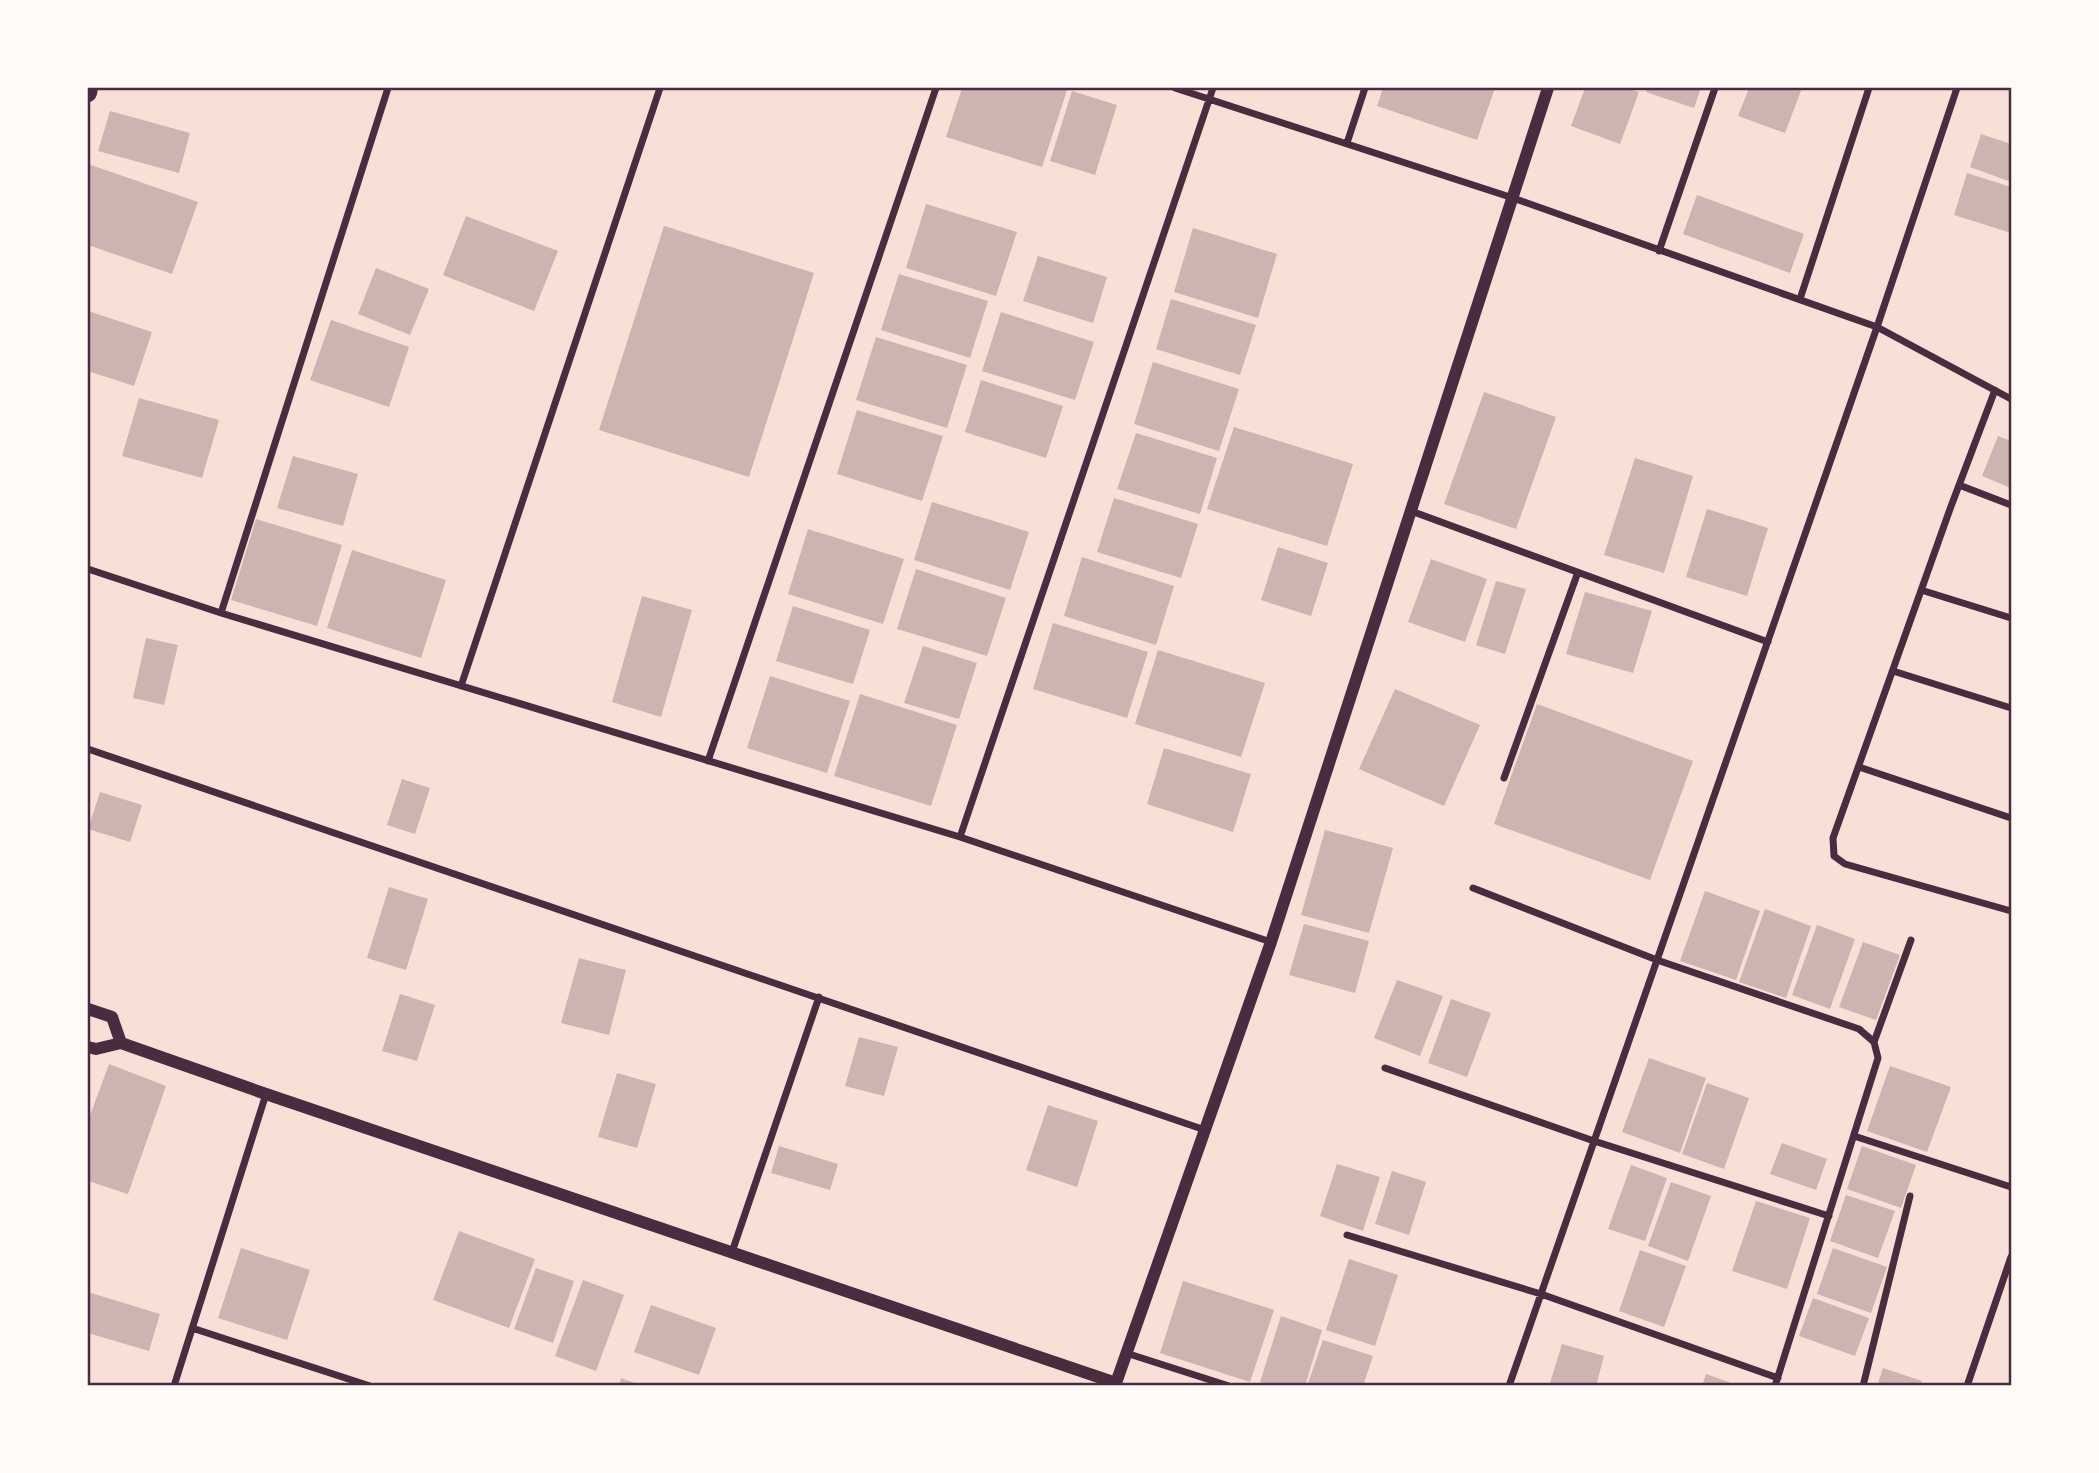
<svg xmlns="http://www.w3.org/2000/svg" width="2099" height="1473" font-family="Karla,sans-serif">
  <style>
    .building { fill: #ccb4b1 }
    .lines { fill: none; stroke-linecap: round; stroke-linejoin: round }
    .minor { stroke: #4a2c40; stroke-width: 7 }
    .tertiary { stroke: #4a2c40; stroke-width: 12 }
    .primary { stroke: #4a2c40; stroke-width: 18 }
    .neatline { fill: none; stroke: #4a2c40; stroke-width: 2.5 }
  </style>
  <rect width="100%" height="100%" fill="#f7e1d7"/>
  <path class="building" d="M962,88H1060L1067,90L1042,167L946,137Z
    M1383,88H1495L1477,140L1377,106Z
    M1585,88H1626L1639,92L1620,144L1571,126Z
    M1647,88H1701L1694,108L1646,92Z
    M1749,88H1802L1785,133L1738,116Z
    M1072,91L1117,105L1095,175L1050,161Z
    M110,111L190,133L179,173L98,151Z
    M1981,134L2011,144V182L1970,167Z
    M88,164L198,202L172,274L88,245Z
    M1967,173L2011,187V233L1954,215Z
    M1697,195L1804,234L1790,273L1683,234Z
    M926,204L1017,232L996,296L906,268Z
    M466,216L558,251L534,311L443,275Z
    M664,226L814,273L749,477L599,430Z
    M1193,228L1277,254L1258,318L1174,292Z
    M1038,256L1107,277L1093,323L1023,301Z
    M376,268L429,289L410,335L358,314Z
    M899,274L988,301L970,358L881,330Z
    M1171,299L1256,325L1240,375L1156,349Z
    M88,311L152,332L134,386L88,371Z
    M1001,312L1094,342L1075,400L982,371Z
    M331,320L409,347L389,407L310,380Z
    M876,337L967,365L947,428L856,400Z
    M1153,362L1239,389L1219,451L1134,424Z
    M981,380L1063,406L1046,458L965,432Z
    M1484,392L1556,417L1516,529L1444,504Z
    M139,398L219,420L202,478L122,456Z
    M857,410L943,436L922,501L837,474Z
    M1234,427L1353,464L1327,546L1207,509Z
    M1136,433L1217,458L1200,514L1117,489Z
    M1998,436L2011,441V488L1982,476Z
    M293,456L358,474L343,526L277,508Z
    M1635,458L1693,476L1664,573L1604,555Z
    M1114,498L1198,524L1181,578L1097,552Z
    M932,502L1029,532L1010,590L914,560Z
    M1707,509L1768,528L1747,596L1686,577Z
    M256,519L342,545L317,626L231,600Z
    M808,529L904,559L883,624L788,594Z
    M1278,547L1328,563L1311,616L1261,600Z
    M352,550L446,580L421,658L327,628Z
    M1082,557L1174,586L1156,645L1064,616Z
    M1431,559L1487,579L1465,642L1408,622Z
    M916,569L1006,598L987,656L897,629Z
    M1496,581L1526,589L1505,654L1476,645Z
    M1585,592L1652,611L1633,673L1566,654Z
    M642,596L692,610L661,717L612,702Z
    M793,606L870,630L853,684L776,661Z
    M1053,623L1148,652L1127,718L1033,689Z
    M146,638L178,645L164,705L133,698Z
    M923,646L977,663L959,719L904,703Z
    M1158,650L1265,683L1241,757L1135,724Z
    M770,676L850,701L827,773L747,748Z
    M1395,689L1480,725L1444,806L1359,769Z
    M860,694L957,725L931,806L834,776Z
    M1537,704L1693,761L1650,880L1494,824Z
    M1164,748L1251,774L1233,832L1147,804Z
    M402,779L430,788L415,834L387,825Z
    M100,792L142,805L130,842L88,829Z
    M1325,830L1393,848L1369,933L1301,915Z
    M389,887L428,899L406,970L367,958Z
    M1705,891L1760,911L1736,980L1680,961Z
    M1765,909L1811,926L1786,998L1739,982Z
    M1304,924L1369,941L1355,993L1289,975Z
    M1817,925L1855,939L1830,1009L1792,995Z
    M1863,942L1900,955L1876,1020L1839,1007Z
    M579,958L626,970L609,1035L561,1023Z
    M1397,980L1443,996L1420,1056L1374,1038Z
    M400,994L435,1005L417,1061L382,1051Z
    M1451,999L1491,1013L1467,1077L1428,1063Z
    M859,1037L898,1047L884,1096L845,1086Z
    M1649,1058L1706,1078L1680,1153L1622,1132Z
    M109,1064L166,1086L128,1194L88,1181V1121Z
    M1890,1066L1951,1087L1927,1152L1867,1131Z
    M617,1073L656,1084L637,1148L598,1137Z
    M1707,1083L1749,1098L1724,1169L1682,1154Z
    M1048,1105L1098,1121L1077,1187L1026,1170Z
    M1782,1143L1827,1159L1816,1190L1770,1174Z
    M779,1146L838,1164L830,1190L771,1173Z
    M1862,1146L1916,1165L1901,1208L1847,1189Z
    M1337,1164L1380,1177L1363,1231L1320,1216Z
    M1631,1165L1667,1178L1645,1241L1608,1229Z
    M1392,1171L1426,1182L1409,1235L1375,1224Z
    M1671,1182L1711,1196L1688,1261L1648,1246Z
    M1846,1195L1895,1211L1878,1258L1830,1241Z
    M1756,1201L1810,1218L1787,1289L1732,1271Z
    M459,1231L535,1259L509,1328L433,1300Z
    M241,1248L310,1270L287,1340L218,1318Z
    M1833,1248L1887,1267L1871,1313L1817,1294Z
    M1640,1250L1686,1266L1664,1327L1619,1311Z
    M1349,1259L1398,1275L1375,1346L1326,1330Z
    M536,1268L574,1281L553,1343L514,1329Z
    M583,1280L624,1295L596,1371L555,1356Z
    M1183,1281L1274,1310L1250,1382L1160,1353Z
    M88,1292L160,1314L149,1351L88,1333Z
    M1813,1298L1869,1318L1855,1356L1799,1336Z
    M651,1305L716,1328L699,1375L634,1352Z
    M1281,1316L1322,1330L1305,1386H1270L1260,1382Z
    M1323,1340L1373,1356L1363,1386H1307Z
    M1562,1344L1604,1356L1596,1386H1549Z
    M1883,1368L1922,1381L1921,1386H1877Z
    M1706,1374L1737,1385V1386H1702Z
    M621,1378L640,1385V1386H619Z"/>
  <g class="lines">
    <path class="minor" d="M1175,88L1513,198L1877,327L2011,399
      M1347,143L1365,88
      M1659,251L1715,88
      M1800,299L1869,88
      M1995,390L1950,509L1833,838L1834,856L1845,864L2011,911
      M1959,485L2011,505
      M1411,511L1768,642
      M88,569L221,613L960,837L1271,942
      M1921,590L2011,618
      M221,613L388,88
      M1893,671L2011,708
      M461,686L660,88
      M88,749L1205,1130
      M708,761L936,88
      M1859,767L2011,818
      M1504,778L1578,572
      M960,837L1213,88
      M1473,888L1657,960L1859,1029L1874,1042L1878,1058L1775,1386
      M1874,1042L1911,940
      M1385,1068L1594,1141L1829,1216
      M1854,1136L2011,1187
      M1347,1235L1541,1294L1778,1378
      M732,1252L819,997
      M192,1328L370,1386
      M1126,1353L1229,1386
      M174,1386L266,1094
      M1509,1386L1877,327L1957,88
      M1863,1386L1910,1196
      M1967,1386L2011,1257"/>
    <path class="tertiary" d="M88,1009L112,1017L121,1043
      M88,1047L96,1049L121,1043L266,1094L1116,1383L1271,942L1548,88"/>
    <path class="primary" d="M88,93L89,88"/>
  </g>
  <rect width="2099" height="1473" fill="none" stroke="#fffaf5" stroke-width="178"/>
  <rect x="89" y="89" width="1921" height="1295" class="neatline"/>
</svg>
